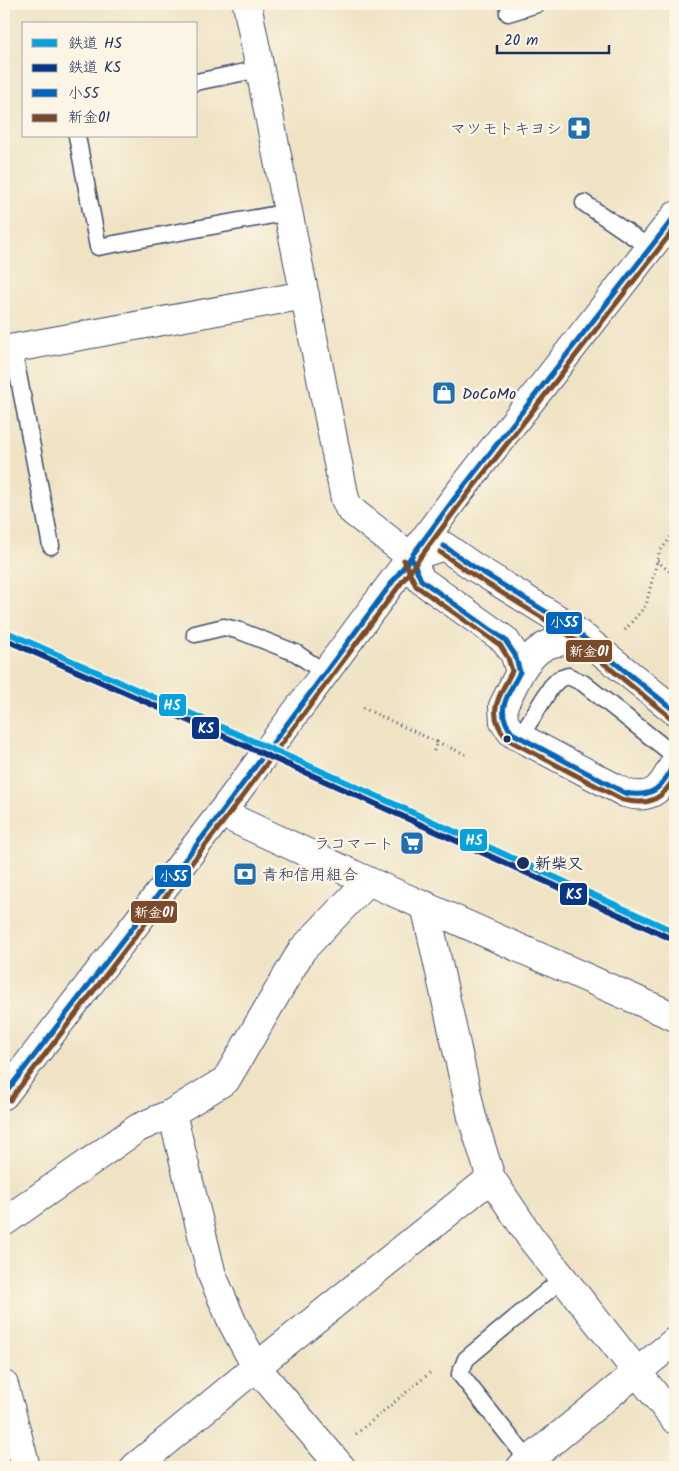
<svg xmlns="http://www.w3.org/2000/svg" width="679" height="1471" font-family="Kalam,'Klee One',sans-serif">
  <style>
    .lines { fill: none; stroke-linecap: round; stroke-linejoin: round }
    .lane-casing { stroke: #3b4a6d; stroke-width: 19 }
    .street-casing { stroke: #3b4a6d; stroke-width: 30 }
    .secondary-casing { stroke: #3b4a6d; stroke-width: 30 }
    .path { stroke: #3b4a6d; stroke-width: 3; stroke-dasharray: 1 4; stroke-linecap: butt }
    .lane { stroke: #fff; stroke-width: 16 }
    .street { stroke: #fff; stroke-width: 28 }
    .secondary { stroke: #fff; stroke-width: 28 }
    .bus-1-casing { stroke: #fcf5e5; stroke-width: 9 }
    .bus-2-casing { stroke: #fcf5e5; stroke-width: 9 }
    .bus-1 { stroke: #0065bd; stroke-width: 5 }
    .bus-2 { stroke: #7a4b2a; stroke-width: 5 }
    .rail-1-casing { stroke: #fcf5e5; stroke-width: 10 }
    .rail-2-casing { stroke: #fcf5e5; stroke-width: 10 }
    .rail-1 { stroke: #05a2df; stroke-width: 6 }
    .rail-2 { stroke: #073686; stroke-width: 6 }
    .bus-dot { fill: #1b2f5e; stroke: #fcf5e5; stroke-width: 2 }
    .labels { text-anchor: middle; stroke-width: 5; stroke-linejoin: round; paint-order: stroke }
    .poi-label { font-size: 16px; fill: #1b2f5e; stroke: #fcf5e5; text-anchor: end }
    .stop-label { font-size: 16px; font-weight: bold; fill: #1b2f5e; stroke: #fcf5e5; text-anchor: start }
    .line-badge { stroke: #fcf5e5; stroke-width: 2 }
    .badge-label { font-size: 14px; text-anchor: middle; font-weight: bold; fill: #fff }
  </style>
  <rect width="100%" height="100%" fill="#fcf5e5"/>
  <filter id="ink" filterUnits="userSpaceOnUse"><feTurbulence type="fractalNoise" baseFrequency=".02" numOctaves="2"/><feDisplacementMap in="SourceGraphic" scale="10" xChannelSelector="R" yChannelSelector="G"/><feConvolveMatrix kernelMatrix="1 2 1 2 8 2 1 2 1" color-interpolation-filters="sRGB"/></filter>
  <filter id="wash" filterUnits="userSpaceOnUse"><feTurbulence type="fractalNoise" baseFrequency=".0096" numOctaves="4" result="noise"/><feDisplacementMap in="SourceGraphic" scale="20" xChannelSelector="R" yChannelSelector="G"/><feGaussianBlur stdDeviation="1.12" result="paint"/><feColorMatrix in="noise" values="0 0 0 0 0 0 0 0 0 0 0 0 0 0 0 0 0 1.4 0 .05"/><feComposite in="paint" operator="in"/></filter>
  <g filter="url(#wash)">
    <rect width="100%" height="100%" fill="#efe3c4"/>
  </g>
  <g filter="url(#ink)">
    <g class="lines">
      <g class="lane-casing">
        <path id="lane" d="M508,13L537,4
          M196,82L260,69
          M77,136L98,247L289,212
          M584,203L650,248
          M13,348L51,546
          M195,634L224,627L240,631L296,653L325,673
          M526,740L525,729L551,687L559,679L568,676L583,683L675,756
          M529,1461L460,1374L466,1359L562,1279"/>
      </g>
      <g class="street-casing">
        <path id="street" d="M247,4L345,499L349,508L356,514L411,557
          M4,350L305,295
          M221,813L368,881L675,1017
          M425,905L472,1117L491,1178L531,1238L675,1420
          M172,1113L212,1275L233,1324L256,1367L341,1467
          M4,1222L138,1128L172,1113L226,1080L302,950L368,881
          M135,1467L256,1367L491,1178
          M521,1467L675,1341"/>
      </g>
      <g class="secondary-casing">
        <path id="secondary" d="M411,557L421,580L505,640L515,655L520,672L503,706L504,722L512,733L625,793C655,802 663,785 675,762
          M411,557L444,546L474,567L569,626L675,711
          M520,672C539,642 552,641 586,639
          M4,1095L221,813L454,499L675,216
          M4,1385L26,1467"/>
      </g>
      <path class="path" d="M657,561L675,576
        M625,630L646,605L659,553L675,531
        M363,708L437,742L433,753
        M437,742L467,755
        M356,1434L432,1371"/>
      <use href="#lane" class="lane"/>
      <use href="#street" class="street"/>
      <use href="#secondary" class="secondary"/>
      <g class="bus-1-casing">
        <path id="bus-1" d="M444,546L474,567L569,626L675,711
          M411,557L421,580L505,640L515,655L520,672C508,696 494,709 512,733L625,793C655,799 662,786 675,762
          M4,1095L221,813L454,499L675,216"/>
      </g>
      <g class="bus-2-casing">
        <path id="bus-2" d="M440,552L470,573L565,632L670,717
          M404,560L416,586L500,645L508,658L512,671C499,698 485,712 507,739L623,800C649,806 662,800 675,777
          M10,1100L227,817L460,504L675,228"/>
      </g>
      <use href="#bus-1" class="bus-1"/>
      <use href="#bus-2" class="bus-2"/>
      <g class="rail-1-casing">
        <path id="rail-1" d="M4,631L339,779L675,932"/>
      </g>
      <g class="rail-2-casing">
        <path id="rail-2" d="M4,639L336,786L672,939"/>
      </g>
      <use href="#rail-1" class="rail-1"/>
      <use href="#rail-2" class="rail-2"/>
    </g>
  </g>
  <defs>
    <g id="pharmacy-square" transform="scale(1.25)"><rect x="-9" y="-9" width="18" height="18" rx="4" fill="#1f6fb2" stroke="#fcf5e5"/><path d="M-2-6h4v4h4v4h-4v4h-4v-4h-4v-4h4Z" fill="#fff"/></g>
    <g id="shop-square" transform="scale(1.25)"><rect x="-9" y="-9" width="18" height="18" rx="4" fill="#1f6fb2" stroke="#fcf5e5"/><path d="M-5-2.5h2.3a2.7 3.5 0 0 1 5.4 0H5L5.5 6h-11ZM-1.5-2.5h3a1.5 2.3 0 0 0-3 0Z" fill="#fff"/></g>
    <g id="supermarket-square" transform="scale(1.25)"><rect x="-9" y="-9" width="18" height="18" rx="4" fill="#1f6fb2" stroke="#fcf5e5"/><path d="M-6-5.5h2.5l.6 2H6L4.5 2H-2.5L-4.4-4H-6ZM-1.5 3.2a1.3 1.3 0 1 0 .1 0ZM3 3.2a1.3 1.3 0 1 0 .1 0Z" fill="#fff"/></g>
    <g id="bank-square" transform="scale(1.25)"><rect x="-9" y="-9" width="18" height="18" rx="4" fill="#1f6fb2" stroke="#fcf5e5"/><path d="M-6-4H6V4H-6ZM0-2.3a2.3 2.3 0 1 0 0 4.6a2.3 2.3 0 1 0 0-4.6Z" fill="#fff"/></g>
  </defs>
  <g fill-rule="evenodd">
    <use href="#pharmacy-square" x="579" y="128"/>
    <use href="#shop-square" x="444" y="393"/>
    <use href="#supermarket-square" x="412" y="843"/>
    <use href="#bank-square" x="245" y="874"/>
  </g>
  <g class="bus-dot">
    <circle cx="507" cy="739" r="4.5"/>
    <circle cx="523" cy="863" r="7"/>
  </g>
  <g class="labels">
    <g class="poi-label">
      <text x="562" y="134">マツモトキヨシ</text>
      <text x="462" y="399" text-anchor="start">DoCoMo</text>
      <text x="394" y="849">ラコマート</text>
      <text x="262" y="880" text-anchor="start">青和信用組合</text>
    </g>
    <g class="stop-label">
      <text x="535" y="869">新柴又</text>
    </g>
  </g>
  <g class="line-badge">
    <rect x="545" y="611" width="38" height="24" rx="5" fill="#0065bd"/>
    <rect x="565" y="639" width="48" height="24" rx="5" fill="#7a4b2a"/>
    <rect x="158" y="693" width="29" height="24" rx="5" fill="#05a2df"/>
    <rect x="191" y="716" width="29" height="24" rx="5" fill="#073686"/>
    <rect x="459" y="828" width="29" height="24" rx="5" fill="#05a2df"/>
    <rect x="154" y="864" width="38" height="24" rx="5" fill="#0065bd"/>
    <rect x="559" y="882" width="29" height="24" rx="5" fill="#073686"/>
    <rect x="130" y="900" width="48" height="24" rx="5" fill="#7a4b2a"/>
  </g>
  <g class="badge-label">
    <text x="564" y="627">小55</text>
    <text x="589" y="656">新金01</text>
    <text x="172" y="710">HS</text>
    <text x="206" y="733">KS</text>
    <text x="474" y="845">HS</text>
    <text x="173" y="881">小55</text>
    <text x="574" y="899">KS</text>
    <text x="154" y="917">新金01</text>
  </g>
  <rect width="679" height="1471" fill="none" stroke="#fcf5e5" stroke-width="20"/>
  <rect x="22" y="22" width="175" height="115" fill="#fcf5e5" stroke="#a2a6af"/>
  <rect x="32" y="39" width="25" height="8" fill="#05a2df" stroke="#a2a6af"/>
  <text x="68" y="48" font-size="15" fill="#1b2f5e">鉄道 HS</text>
  <rect x="32" y="64" width="25" height="8" fill="#073686" stroke="#a2a6af"/>
  <text x="68" y="72" font-size="15" fill="#1b2f5e">鉄道 KS</text>
  <rect x="32" y="89" width="25" height="8" fill="#0065bd" stroke="#a2a6af"/>
  <text x="68" y="98" font-size="15" fill="#1b2f5e">小55</text>
  <rect x="32" y="114" width="25" height="8" fill="#7a4b2a" stroke="#a2a6af"/>
  <text x="68" y="122" font-size="15" fill="#1b2f5e">新金01</text>
  <path d="M497 45v8h112v-8" fill="none" stroke="#1b2f5e" stroke-width="2.5"/>
  <text x="504" y="45" font-size="15" fill="#1b2f5e" stroke="#fcf5e5" stroke-width="4" paint-order="stroke">20 m</text>
</svg>
